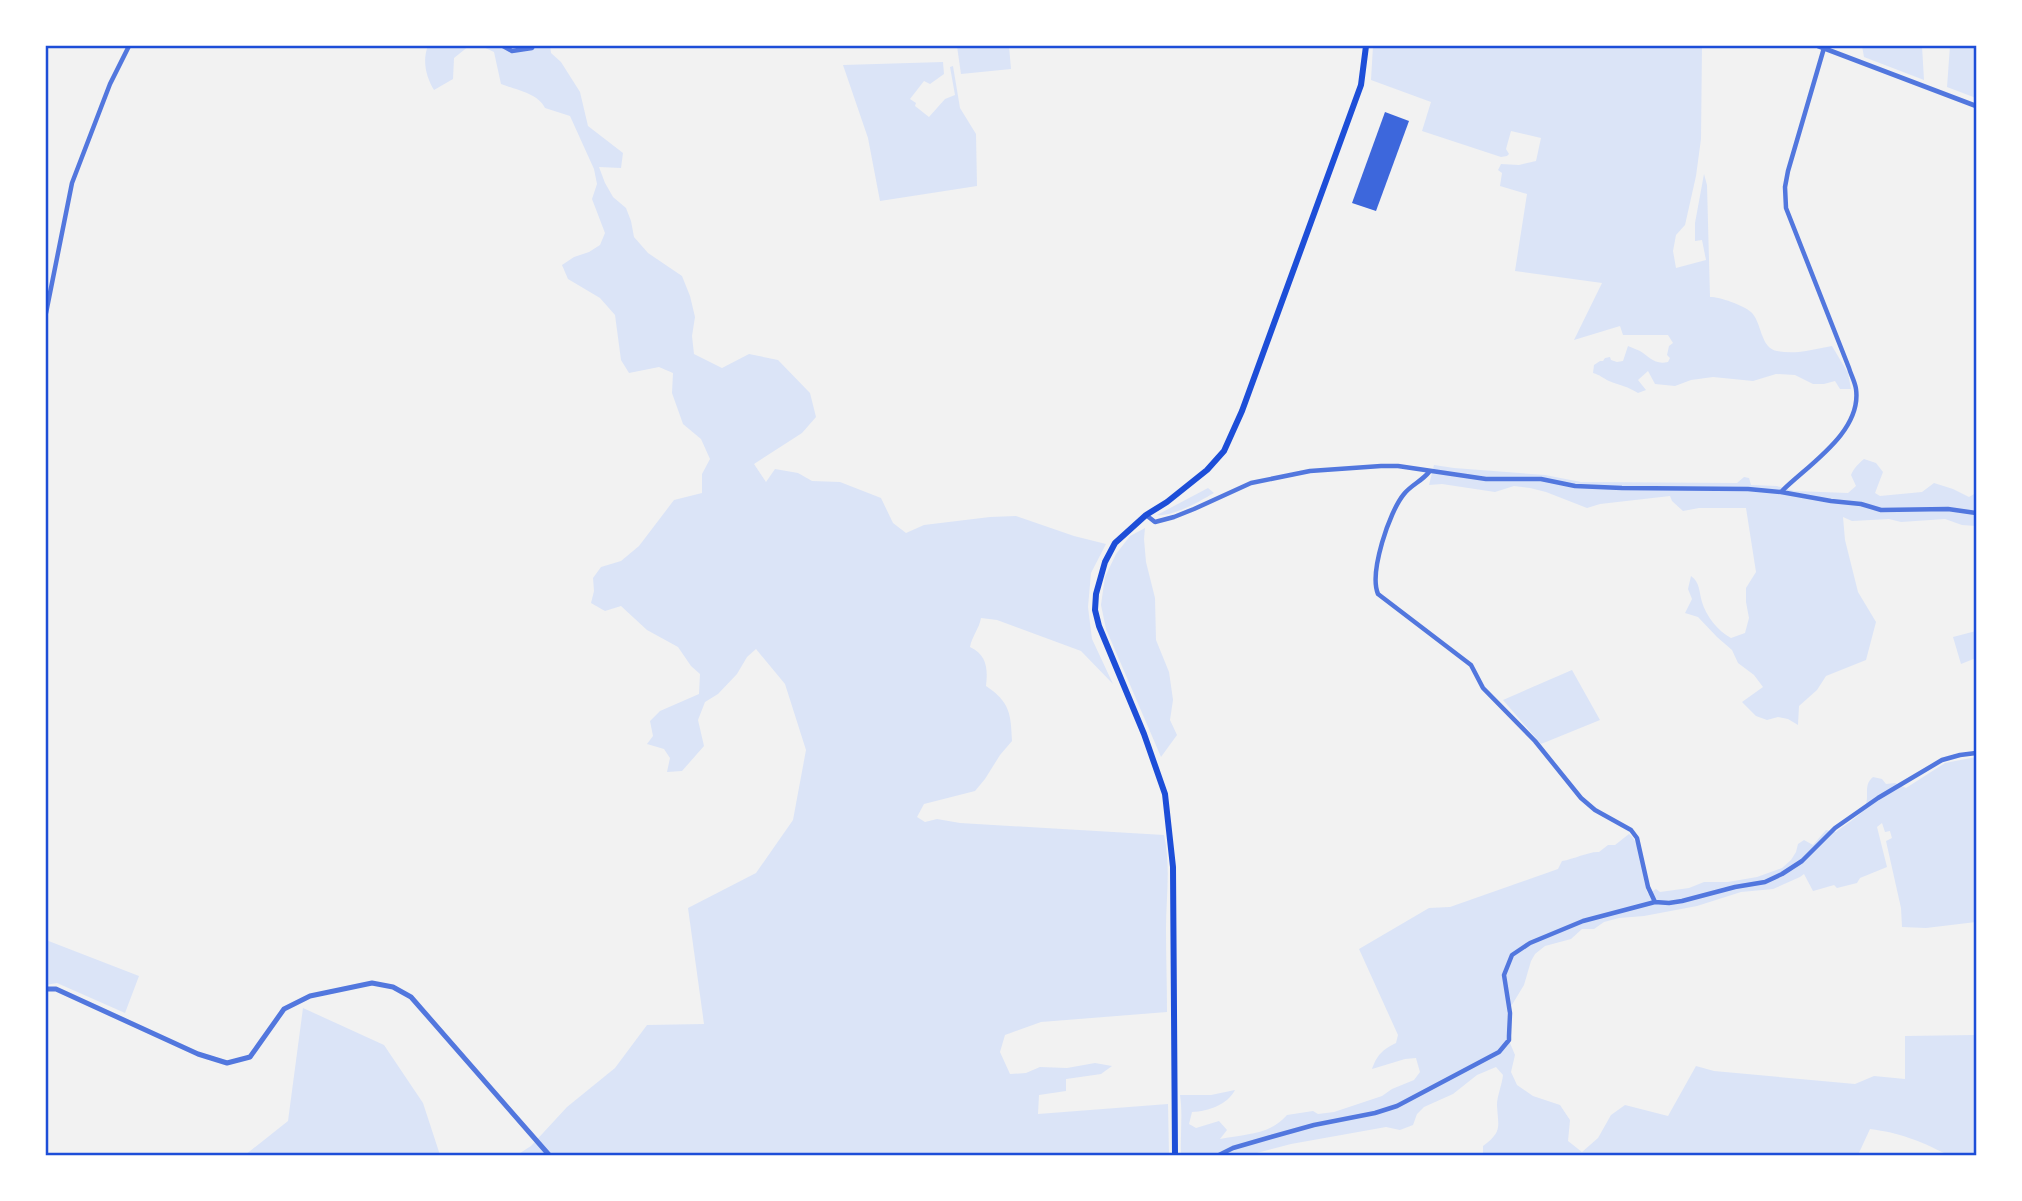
<svg xmlns="http://www.w3.org/2000/svg" width="2022" height="1201" font-family="'Golos Text',sans-serif">
  <style>
    .green { fill: #dbe4f7 }
    .building { fill: #3d67dc }
    .lines { fill: none; stroke-linecap: round; stroke-linejoin: round }
    .minor { stroke: #5277de; stroke-width: 4.5 }
    .tertiary { stroke: #5277de; stroke-width: 5 }
    .secondary { stroke: #1d4ed8; stroke-width: 6 }
    .neatline { fill: none; stroke: #1d4ed8; stroke-width: 2.5 }
  </style>
  <rect width="100%" height="100%" fill="#f2f2f2"/>
  <path class="green" d="M428,46H469L454,58L453,79L434,90C426,77 422,60 428,46Z
    M481,46H550L551,53L561,62L580,92L588,126L623,153L621,168L599,167L605,183L613,197L626,208L631,221L634,237L648,253L682,276L690,296L695,317L692,336L694,354L722,368L749,354L778,360L810,393L816,417L802,433L754,464L766,482L775,469L798,473L812,481L840,482L881,498L893,523L906,533L924,525L990,517L1016,516L1074,536L1106,544L1091,573L1088,607L1092,639L1113,684L1081,651L997,620L981,618C979,629 972,636 970,647C987,655 988,669 986,686C1010,702 1011,714 1012,741L1000,755L985,779L975,791L924,804L917,817L925,822L937,819L960,823L1164,835C1171,866 1166,898 1166,929C1166,957 1167,985 1167,1012L1041,1022L1005,1035L1000,1052L1010,1074L1026,1073L1040,1067L1067,1068L1095,1063L1112,1066L1101,1074L1066,1079V1091L1039,1095L1038,1114L1168,1104L1169,1155H517L531,1146L567,1107L615,1068L647,1025L704,1024L688,908L756,873L793,820L806,750L785,684L756,649L747,657L737,674L718,694L705,702L698,720L704,746L682,771L667,772L670,758L664,749L647,744L653,736L650,721L660,711L699,694L700,674L691,666L678,647L647,630L621,606L605,611L591,603L594,591L593,578L601,567L621,561L639,546L674,500L702,493V474L710,459L701,439L683,424L672,393L673,373L659,367L629,373L621,360L615,315L600,298L568,279L562,265L574,257L589,252L600,245L605,233L592,199L597,184L594,169L570,116L545,108C538,93 516,90 501,84L494,52Z
    M957,46H1009L1011,69L961,74Z
    M1373,46H1702L1701,139L1696,176L1685,225L1676,235L1673,251L1676,268L1706,260L1702,240L1695,241V223L1704,174L1707,185L1710,297C1720,297 1743,305 1751,312C1762,322 1760,348 1777,351C1796,355 1814,349 1832,346L1848,373L1851,389H1840L1835,381L1824,384H1813L1795,375L1776,374L1753,381L1713,377L1691,380L1675,386L1655,384L1648,371L1638,380L1646,390L1638,393C1629,387 1619,385 1609,381C1603,378 1600,375 1593,373L1594,365L1600,361H1603L1605,358L1610,357L1611,360L1617,362L1623,361L1628,346C1632,348 1636,349 1640,351C1650,357 1654,365 1668,362L1670,358L1667,355L1669,346L1673,343L1668,335H1623L1620,326L1574,340L1602,283L1515,271L1527,194L1500,186L1502,173L1498,170L1501,164L1519,165L1536,161L1541,138L1511,131L1506,149L1509,154L1507,156L1501,157L1422,131L1431,102L1371,80Z
    M1862,46H1922L1924,80L1864,57Z
    M1950,46H1976V98L1947,87Z
    M943,62L944,74L930,84L924,81L910,99L916,103L915,106L929,117L945,99L955,95L950,67L953,66L960,108L976,134L977,186L880,201L868,138L843,65Z
    M1864,459L1876,463L1883,472L1875,493L1880,496L1922,492L1934,483L1953,489L1969,497L1976,493V526L1962,525L1945,519L1901,522L1889,519L1852,521L1843,517L1845,540L1858,592L1876,622L1866,660L1826,676L1817,690L1799,706L1798,725L1788,719L1778,717L1767,720L1756,716L1742,702L1763,687L1754,675L1738,663L1732,650L1717,637L1698,617L1685,613L1692,599L1688,589L1691,576C1700,582 1699,592 1702,602C1706,616 1718,631 1731,638L1745,633L1749,618L1746,602V588L1756,572L1746,508H1699L1683,511L1672,501L1670,496L1600,504L1587,508L1546,492L1530,488L1514,486L1495,492L1442,484L1429,485L1434,465L1454,468L1545,475L1581,482L1737,483L1744,477L1749,478L1751,485L1777,486L1794,491L1848,493L1856,486L1851,475C1854,468 1858,464 1864,459Z
    M1208,488L1214,493C1200,501 1173,517 1157,515Z
    M1145,528L1144,539L1146,562L1155,598L1156,640L1169,672L1173,700L1170,720L1177,735L1161,757L1106,629L1101,605L1105,577L1116,554L1130,536Z
    M1976,631V658L1961,664L1953,637Z
    M1572,670L1600,720L1541,744L1503,700Z
    M1976,757V922L1926,928L1902,927L1901,908L1886,841L1892,838L1890,831L1885,832L1882,823L1877,827L1887,867L1860,878L1857,883L1837,888L1834,885L1813,891L1804,874L1800,877L1773,889L1741,892L1697,906L1644,916L1619,918L1604,922L1594,929H1582L1571,939L1545,946L1535,954L1531,961L1524,985L1507,1013V1036L1515,1055L1511,1072L1517,1085L1533,1096L1560,1105L1570,1120L1568,1141L1582,1152L1598,1138L1611,1115L1625,1105L1668,1116L1696,1066L1714,1071L1855,1084L1874,1076L1905,1079V1036L1976,1035V1155H1945L1944,1153C1918,1140 1900,1133 1870,1129L1858,1155H1483V1146C1503,1131 1498,1127 1497,1105C1497,1096 1502,1085 1503,1075L1496,1067L1477,1075L1453,1094L1424,1107L1417,1114L1413,1125L1400,1130L1386,1127L1291,1144L1249,1155H1181C1180,1135 1183,1115 1180,1095H1211L1235,1090C1227,1105 1209,1111 1192,1112L1189,1124L1196,1128L1219,1121L1227,1130L1220,1139C1245,1134 1270,1135 1287,1115L1313,1111L1318,1114L1334,1112L1382,1096L1392,1089L1414,1080L1420,1072L1416,1058L1405,1059L1372,1069C1377,1055 1382,1050 1396,1043L1398,1035L1359,949L1429,908L1450,907L1558,869L1562,861C1574,859 1590,851 1599,852L1608,845H1615L1629,834C1643,844 1641,877 1648,894L1656,889L1660,892L1689,888L1704,882H1728L1757,877L1782,868L1791,860L1796,852L1798,844L1804,840L1813,845L1826,830L1836,832C1843,826 1860,816 1864,809C1871,797 1862,786 1873,777L1882,779L1886,784L1895,783L1906,788L1945,763Z
    M46,940L139,976L125,1013L57,983L46,985Z
    M303,1008L384,1045L423,1103L440,1155H245L288,1121Z"/>
  <path class="building" d="M1385,112L1409,121L1376,211L1352,203Z"/>
  <g class="lines">
    <path class="minor" d="M503,46L512,51L532,48L533,46
      M46,313L72,183L110,84L129,46
      M1429,472C1422,481 1411,485 1404,494C1389,512 1369,573 1378,594L1471,665L1483,688L1535,741L1581,798L1595,810L1631,830L1637,838L1648,887L1655,902L1669,903L1682,901L1735,887L1765,882L1782,874L1802,861L1835,828L1878,798L1942,760L1960,755L1976,753
      M1782,491C1808,465 1862,432 1856,389C1855,382 1851,375 1849,368L1786,208L1785,187L1788,171L1824,48
      M1146,515L1155,522L1174,517L1194,509L1251,483L1310,471L1381,466H1398L1486,479H1541L1575,486L1622,488L1748,489L1781,492L1831,501L1861,504L1881,510L1948,509L1976,513
      M1217,1156L1233,1148L1271,1137L1314,1125L1375,1113L1397,1106L1499,1052L1509,1040V1036L1510,1013L1504,975L1512,955L1530,943L1583,921L1655,902"/>
    <path class="tertiary" d="M1818,46L1976,106
      M46,989H56L198,1054L227,1063L250,1057L284,1009L310,996L372,983L393,987L411,997L550,1156"/>
    <path class="secondary" d="M1175,1156L1173,867L1165,794L1144,734L1099,626L1095,610L1096,594L1105,562L1115,543L1146,515L1167,502L1207,470L1224,451L1242,411L1361,85L1366,46"/>
  </g>
  <rect width="2022" height="1201" fill="none" stroke="#ffffff" stroke-width="94"/>
  <rect x="47" y="47" width="1928" height="1107" class="neatline"/>
</svg>
